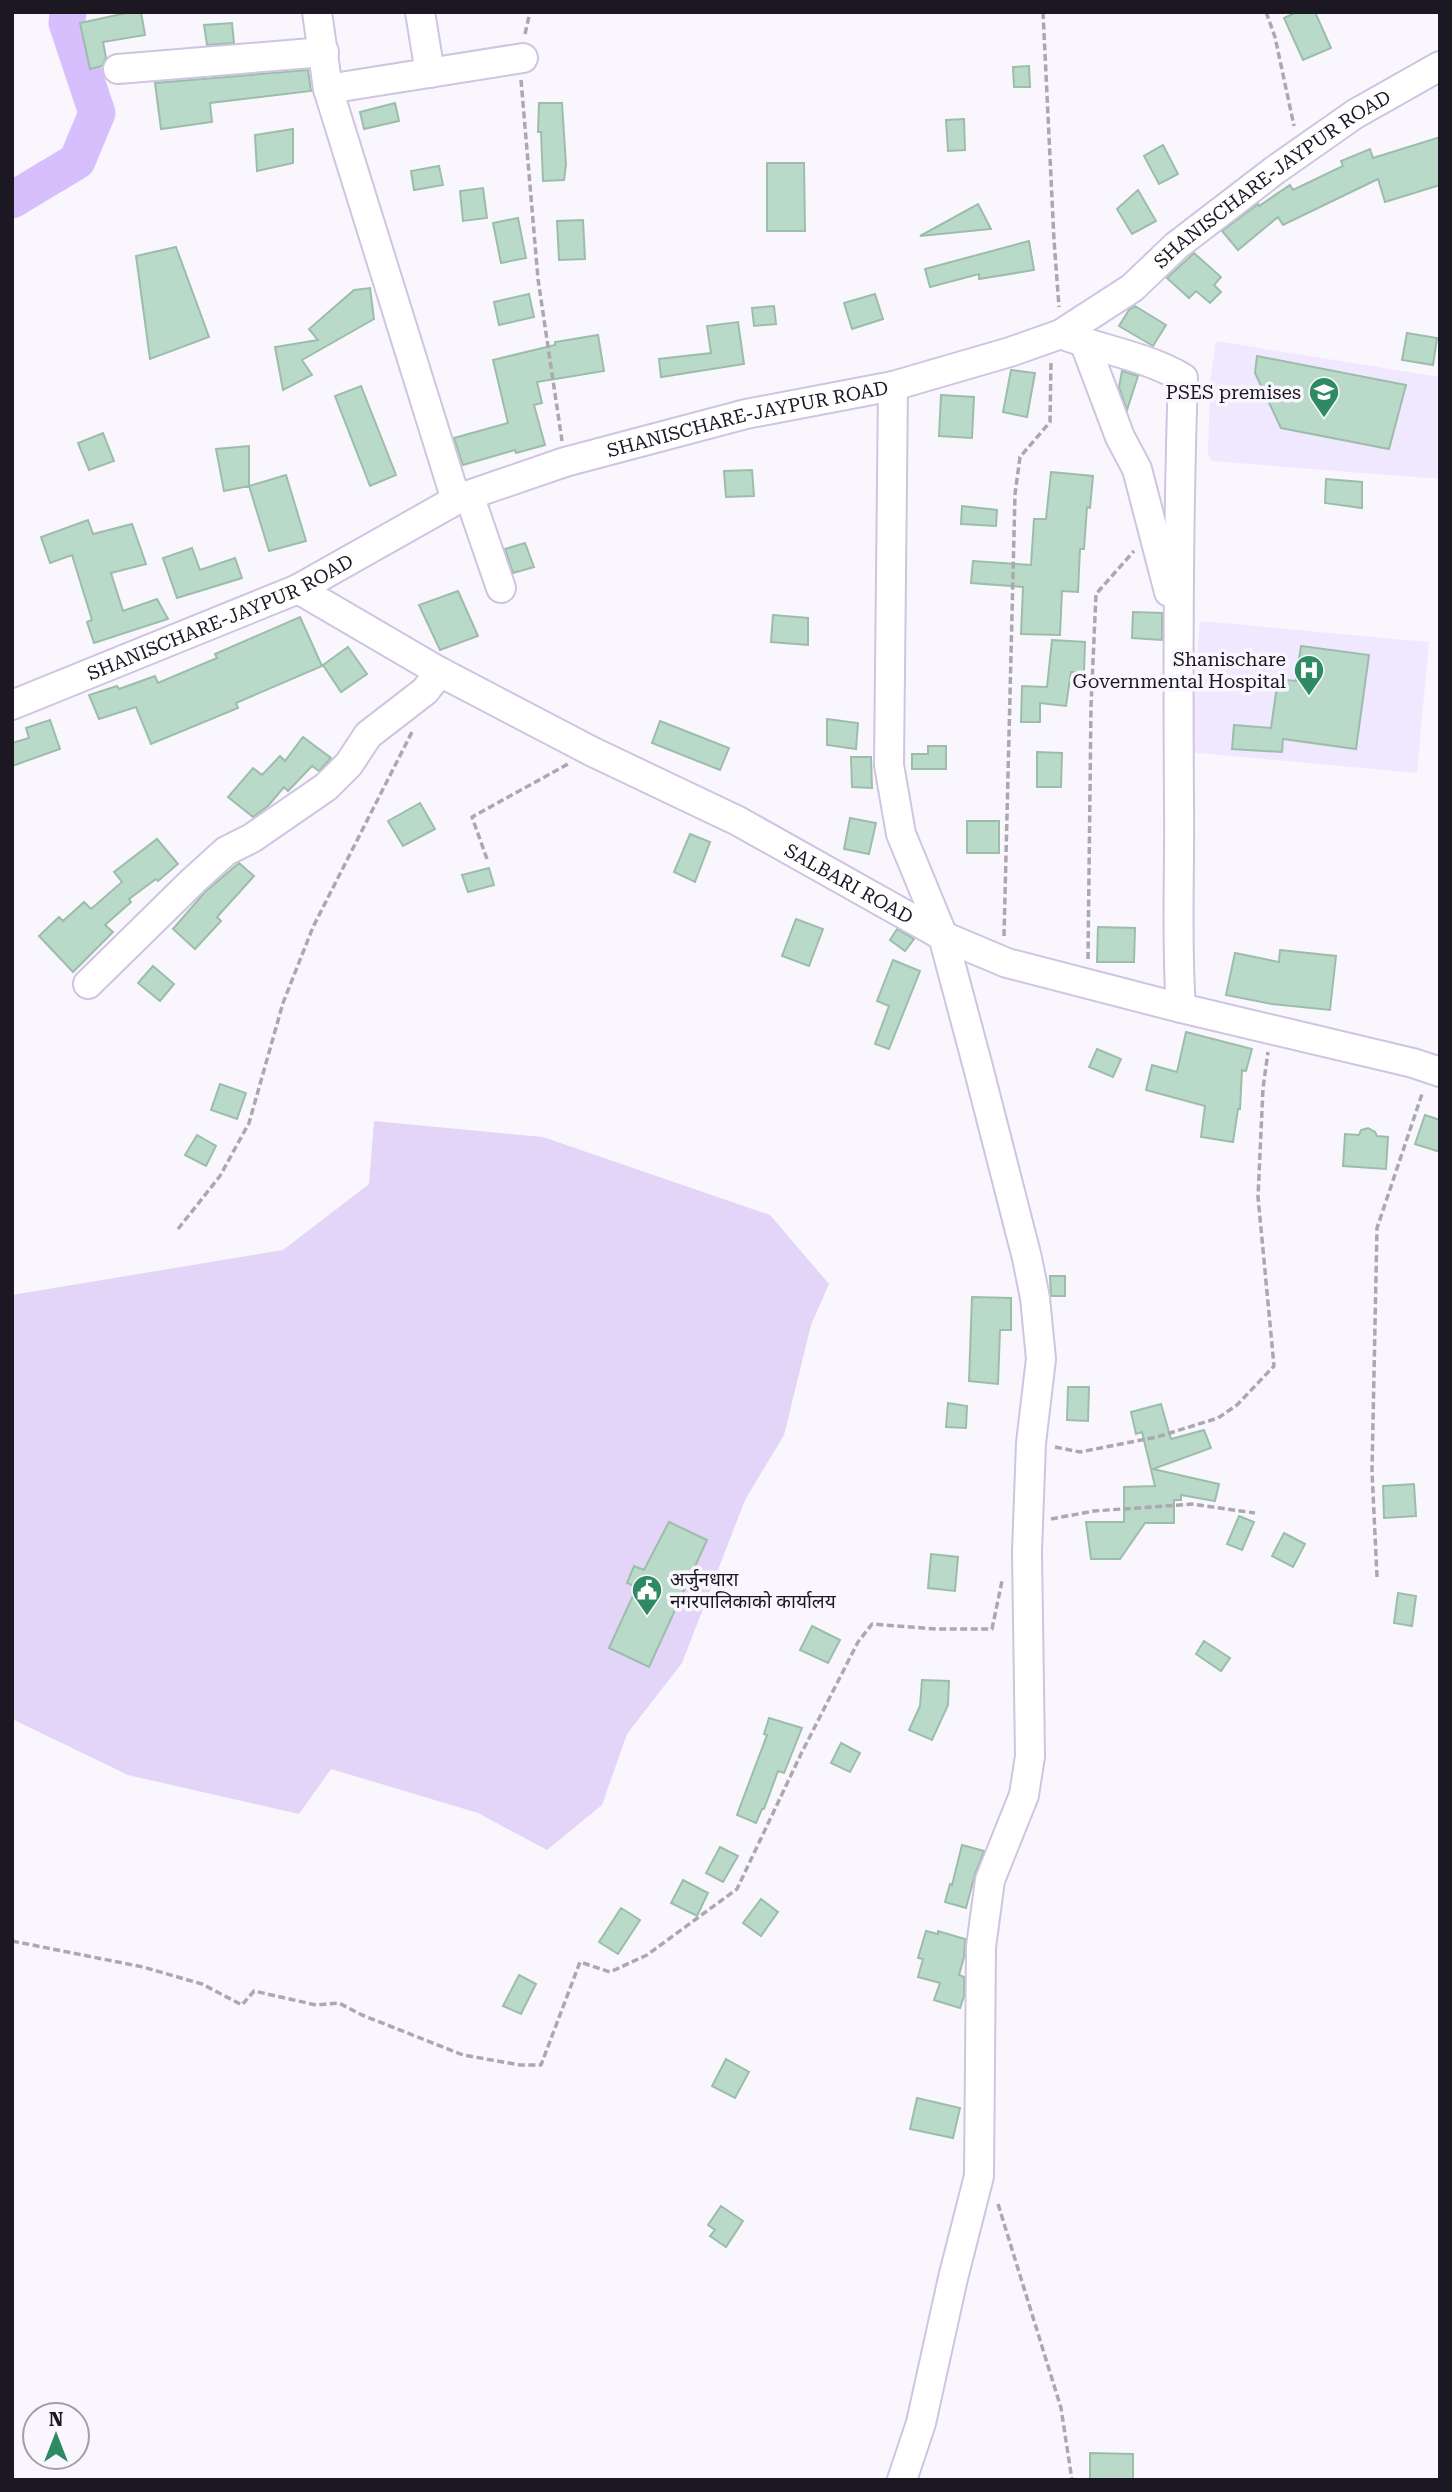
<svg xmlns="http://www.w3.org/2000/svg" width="1452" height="2492" font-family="'Roboto Serif','Noto Sans Devanagari',serif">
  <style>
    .built { fill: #f0e8ff }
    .green { fill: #e2d5f8 }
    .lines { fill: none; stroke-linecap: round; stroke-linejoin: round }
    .river { stroke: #d6bffc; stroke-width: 37 }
    .building { fill: #b9dac8; stroke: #9dbdab; stroke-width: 2 }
    .minor-casing { stroke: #cfc4e2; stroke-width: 32 }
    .path { stroke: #aba8b0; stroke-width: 3.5; stroke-dasharray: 7 3.5; stroke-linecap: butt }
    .minor { stroke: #fff; stroke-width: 28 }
    .labels { text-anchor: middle; stroke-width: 7; stroke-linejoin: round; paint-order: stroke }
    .street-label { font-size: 19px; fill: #1c1823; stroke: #f9f7fd }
    .poi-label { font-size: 19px; fill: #1c1823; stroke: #f9f7fd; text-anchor: end }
  </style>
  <rect width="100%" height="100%" fill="#f9f7fd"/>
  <path class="built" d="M1216,341L1440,377V479L1211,461L1208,453L1210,384Z
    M1200,621L1429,642L1417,773L1188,752Z"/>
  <path class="green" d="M374,1121L543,1137L770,1215L829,1284L811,1325L784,1435L745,1500L682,1663L627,1734L602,1805L547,1850L478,1813L331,1769L299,1814L128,1775L12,1719V1295L283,1250L369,1184Z"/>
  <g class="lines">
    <path class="river" d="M12,200L77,161L97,113L67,23L68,12"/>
  </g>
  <path class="building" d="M131,12H141L145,35L103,42L106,58L102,66L90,69L80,23Z
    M1297,12H1315L1331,48L1303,60L1284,18Z
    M232,23L234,43L207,45L204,25Z
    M1029,66L1030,87H1014L1013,67Z
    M308,70L311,91L210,103L212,122L161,129L155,83Z
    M395,103L399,121L364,129L360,112Z
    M539,103H562L566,165L564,180L543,181L541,132H538Z
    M964,119L965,150L948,151L946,120Z
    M293,129V163L257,171L255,135Z
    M1440,137V185L1385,202L1378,179L1283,225L1278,217L1238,250L1222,231L1258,204L1259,206L1290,185L1293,190L1343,166L1341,161L1370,149L1373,158Z
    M1163,145L1178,174L1159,184L1144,156Z
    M767,163H804L805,231H767Z
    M439,166L443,185L414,190L411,171Z
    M483,188L487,218L463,221L460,191Z
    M1138,190L1156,221L1132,234L1117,209Z
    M978,204L991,229L920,236Z
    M518,218L526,258L501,263L493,223Z
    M583,220L585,259L559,260L557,221Z
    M1029,241L1034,270L979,279V274L930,287L925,269Z
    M176,247L209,337L150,359L136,256Z
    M1194,253L1221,277L1214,285L1221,292L1210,303L1196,291L1189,298L1167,278Z
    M370,288L374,319L302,360L312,375L283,390L275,347L318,340L309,329L354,290Z
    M529,294L534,317L499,325L494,302Z
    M875,294L883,319L852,329L844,303Z
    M774,306L776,324L754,326L752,308Z
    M1135,306L1166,325L1153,346L1119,326L1129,310Z
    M738,322L744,364L661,377L659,359L711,353L707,326Z
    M1407,333L1437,338L1433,365L1402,360Z
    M598,335L604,371L537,382L542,403L534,405L545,445L516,453L515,450L463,465L454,438L508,423L493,360L555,345V342Z
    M1257,356L1406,385L1389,449L1281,428L1255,373Z
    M1011,370L1035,373L1027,417L1003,412Z
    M1122,371L1138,376L1127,410L1119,387Z
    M361,386L396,475L370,486L335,396Z
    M941,395L974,397L972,438L939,436Z
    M103,433L114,461L89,470L78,443Z
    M249,446V486L224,491L216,449Z
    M752,470L754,496L726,497L724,471Z
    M1051,472L1093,476L1090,508L1087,507L1084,549H1080L1078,592L1062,591L1060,635L1021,634L1023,587L971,583L973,561L1031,565L1034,519H1046Z
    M286,475L306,541L269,551L249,486Z
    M1326,479L1362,482V508L1325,503Z
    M962,506L997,510L996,526L961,524Z
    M88,520L93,534L132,524L146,564L111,573L123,611L157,599L168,619L94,643L87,622L92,620L72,555L50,563L41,537Z
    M525,543L534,567L513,573L505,549Z
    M192,548L200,570L235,558L242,578L177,598L163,558Z
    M458,591L478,636L440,650L419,605Z
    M1133,612L1162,613V640L1132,638Z
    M773,615L808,618V645L771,642Z
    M300,617L322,666L236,703L238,708L151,744L136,707L99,719L89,695L117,686L119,689L155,676L158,683L217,658L215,654Z
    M1052,640L1085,642L1084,672H1071L1066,706L1040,703V722H1021L1022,686L1047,687Z
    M1301,646L1369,655L1356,749L1283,739L1282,752L1232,749L1234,725L1271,728L1278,679L1296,681Z
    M348,647L367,674L341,692L323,665Z
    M827,719L858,723L856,749L827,745Z
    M50,720L60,749L12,766V743L29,738L26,728Z
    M660,721L729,748L720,770L652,743Z
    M303,737L331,758L319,771L312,766L288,791L284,787L268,806L253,817L228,797L253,768L262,775L280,756L285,761Z
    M928,746H946V769H912V754H928Z
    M1037,752L1062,753L1061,787H1037Z
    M851,757H871L872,788L852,787Z
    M420,803L435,829L403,846L388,821Z
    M850,818L876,823L869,854L844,849Z
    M967,821H999V853H967Z
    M690,834L710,842L695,882L674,872Z
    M157,839L178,864L158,881L156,879L129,899L131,902L105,925L113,932L73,972L39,936L59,917L63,921L84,902L91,909L122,882L114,872Z
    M239,863L254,876L217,917L221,921L195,949L173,929L205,892Z
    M489,868L494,885L468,892L462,875Z
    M796,919L823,929L809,966L782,956Z
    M1098,927L1135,928L1134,962H1097Z
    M897,929L914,939L905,951L890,940Z
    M1280,950L1336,956L1330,1010L1272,1004L1226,995L1235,953L1279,962Z
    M893,960L920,971L889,1049L875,1044L889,1006L877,1001Z
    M153,966L174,984L160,1001L138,983Z
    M1186,1032L1252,1049L1246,1071L1242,1070L1240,1109H1238L1233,1142L1201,1137L1205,1106L1146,1090L1152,1065L1177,1072Z
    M1097,1049L1121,1059L1113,1077L1089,1067Z
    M220,1084L246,1093L237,1119L211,1110Z
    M1425,1115L1440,1120V1152L1415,1144Z
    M1368,1128L1375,1132L1377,1136L1388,1137L1386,1169L1343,1166L1345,1134L1359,1135L1361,1130Z
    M197,1135L216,1146L206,1166L185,1155Z
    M1050,1276H1065V1296H1051Z
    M972,1297L1011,1298V1330H1000L998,1384L969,1381Z
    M1068,1387H1089L1088,1421L1067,1420Z
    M948,1403L967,1406L966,1428L946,1427Z
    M1161,1404L1171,1439L1204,1430L1211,1448L1153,1469L1219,1484L1215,1501L1181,1495V1500H1174V1523H1145L1120,1559H1091L1086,1522H1124V1487L1155,1486L1142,1432L1136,1434L1131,1412Z
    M1414,1484L1416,1516L1384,1518L1383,1486Z
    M1239,1516L1254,1522L1242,1550L1227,1544Z
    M669,1522L707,1540L649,1667L609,1648L637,1587L627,1583L634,1566L644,1570Z
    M1284,1533L1305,1544L1293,1567L1272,1556Z
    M931,1554L958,1557L955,1591L928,1588Z
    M1398,1593L1416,1596L1412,1626L1394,1623Z
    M812,1626L840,1640L828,1663L800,1650Z
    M1204,1641L1230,1658L1221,1671L1196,1654Z
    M922,1680L949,1681L948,1705L932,1740L909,1730L920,1706Z
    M769,1718L802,1728L784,1773L778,1771L764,1809H762L756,1823L737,1815L767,1735L764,1734Z
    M841,1743L860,1753L850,1772L831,1763Z
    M962,1845L984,1851L975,1874L966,1908L945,1902L950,1884L952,1885Z
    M720,1847L738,1856L723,1882L706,1873Z
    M683,1880L708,1893L697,1916L671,1903Z
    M761,1899L778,1912L761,1936L743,1923Z
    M621,1908L640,1920L618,1954L599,1942Z
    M926,1931L938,1934V1931L965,1939L964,1957L959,1975L964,1977V1996L960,2008L934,2000L940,1983L918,1977L923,1959L918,1958Z
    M519,1975L536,1984L521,2014L503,2006Z
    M726,2059L749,2072L735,2098L712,2086Z
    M917,2098L960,2108L953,2138L910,2129Z
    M721,2206L743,2221L726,2247L710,2236L715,2230L708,2225Z
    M1090,2453L1133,2454V2480H1090Z"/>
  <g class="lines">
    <g class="minor-casing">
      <g id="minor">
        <path d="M317,12L328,89L456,500"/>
        <path d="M420,12L430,73"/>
        <path d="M118,69L324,52"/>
        <path d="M328,89L523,58"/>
        <path d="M1061,334C1101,350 1146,356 1183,378C1178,519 1178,661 1179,802C1180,871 1176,939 1181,1008"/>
        <path d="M1085,344L1120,437L1137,469L1169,592"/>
        <path d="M893,386L889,765L901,834L943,936L978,1067L1027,1258L1035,1298L1041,1359L1031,1443L1027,1551L1030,1756L1024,1795L990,1880L981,1947L979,2176L953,2278L921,2423L902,2480"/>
        <path d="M469,495L501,588"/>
        <path id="s1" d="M298,589L440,672L591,751L738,821L943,936L1007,963L1181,1008L1413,1063L1440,1072"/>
        <path id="s2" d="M12,705L298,589L456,500L469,495L565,462L746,414L893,386L1010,352L1061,334L1132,288L1176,246L1275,170L1355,114L1440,66"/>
        <path d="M88,984L194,880L226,851L252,838L326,787L349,764L368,735L425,691L440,672"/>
      </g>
    </g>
    <path class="path" d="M1043,12L1054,240L1059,307
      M1266,12L1275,37L1294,126
      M525,34L530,12
      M521,80L538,279L562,441
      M487,859L472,817L568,764
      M1004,936L1015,494L1020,457L1050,422L1051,361
      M1088,959L1091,706L1096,594L1134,551
      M178,1229L220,1176L249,1123L283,1003L313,927L412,732
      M1055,1447L1080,1452L1157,1437L1218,1418L1237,1405L1274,1366L1258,1197L1263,1088L1268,1052
      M1051,1519L1094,1511L1192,1504L1255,1513
      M1377,1577L1372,1471L1377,1228L1423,1091
      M12,1941L143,1967L202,1984L242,2005L254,1991L316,2005L339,2003L362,2015L463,2055L520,2065H541L580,1962L610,1972L647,1955L737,1889L801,1754L858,1642L872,1624L936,1629H992L1002,1581
      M998,2204L1061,2408L1072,2480"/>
    <use href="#minor" class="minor"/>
  </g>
  <defs>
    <g id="school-pin" transform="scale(1.575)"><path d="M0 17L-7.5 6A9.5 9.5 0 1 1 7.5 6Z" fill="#2d8a62" stroke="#f9f7fd"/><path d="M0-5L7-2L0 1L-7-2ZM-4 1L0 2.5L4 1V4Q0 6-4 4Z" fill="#fff"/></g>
    <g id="hospital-pin" transform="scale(1.575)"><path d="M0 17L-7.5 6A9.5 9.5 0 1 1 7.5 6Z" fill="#2d8a62" stroke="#f9f7fd"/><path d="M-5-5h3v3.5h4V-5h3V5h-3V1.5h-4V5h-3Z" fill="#fff"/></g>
    <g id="civic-pin" transform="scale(1.575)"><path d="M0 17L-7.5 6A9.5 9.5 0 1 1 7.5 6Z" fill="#2d8a62" stroke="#f9f7fd"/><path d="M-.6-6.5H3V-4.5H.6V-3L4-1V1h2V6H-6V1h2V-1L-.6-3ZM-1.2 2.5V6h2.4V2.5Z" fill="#fff"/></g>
  </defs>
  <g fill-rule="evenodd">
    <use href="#school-pin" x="1324" y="392"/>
    <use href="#hospital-pin" x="1309" y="670"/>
    <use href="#civic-pin" x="647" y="1590"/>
  </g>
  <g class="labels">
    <g class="street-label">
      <text dy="7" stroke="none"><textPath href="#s2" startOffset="1381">SHANISCHARE-JAYPUR ROAD</textPath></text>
      <text dy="7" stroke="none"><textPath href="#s2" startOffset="793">SHANISCHARE-JAYPUR ROAD</textPath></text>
      <text dy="7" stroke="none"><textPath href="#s2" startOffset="226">SHANISCHARE-JAYPUR ROAD</textPath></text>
      <text dy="7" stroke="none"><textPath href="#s1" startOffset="625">SALBARI ROAD</textPath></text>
    </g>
    <g class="poi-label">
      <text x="1301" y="399">PSES premises</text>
      <text x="1286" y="666">Shanischare<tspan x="1286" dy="22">Governmental Hospital</tspan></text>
      <text x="670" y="1586" text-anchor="start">अर्जुनधारा<tspan x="670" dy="22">नगरपालिकाको कार्यालय</tspan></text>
    </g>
  </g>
  <rect width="1452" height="2492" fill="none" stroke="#1c1823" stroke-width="28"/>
  <g transform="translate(56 2436)"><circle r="33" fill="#f9f7fd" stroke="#a19ea6" stroke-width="2"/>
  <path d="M0-5L12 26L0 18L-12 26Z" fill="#2d8a62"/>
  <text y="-10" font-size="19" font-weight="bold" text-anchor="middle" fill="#1c1823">N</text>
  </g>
</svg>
